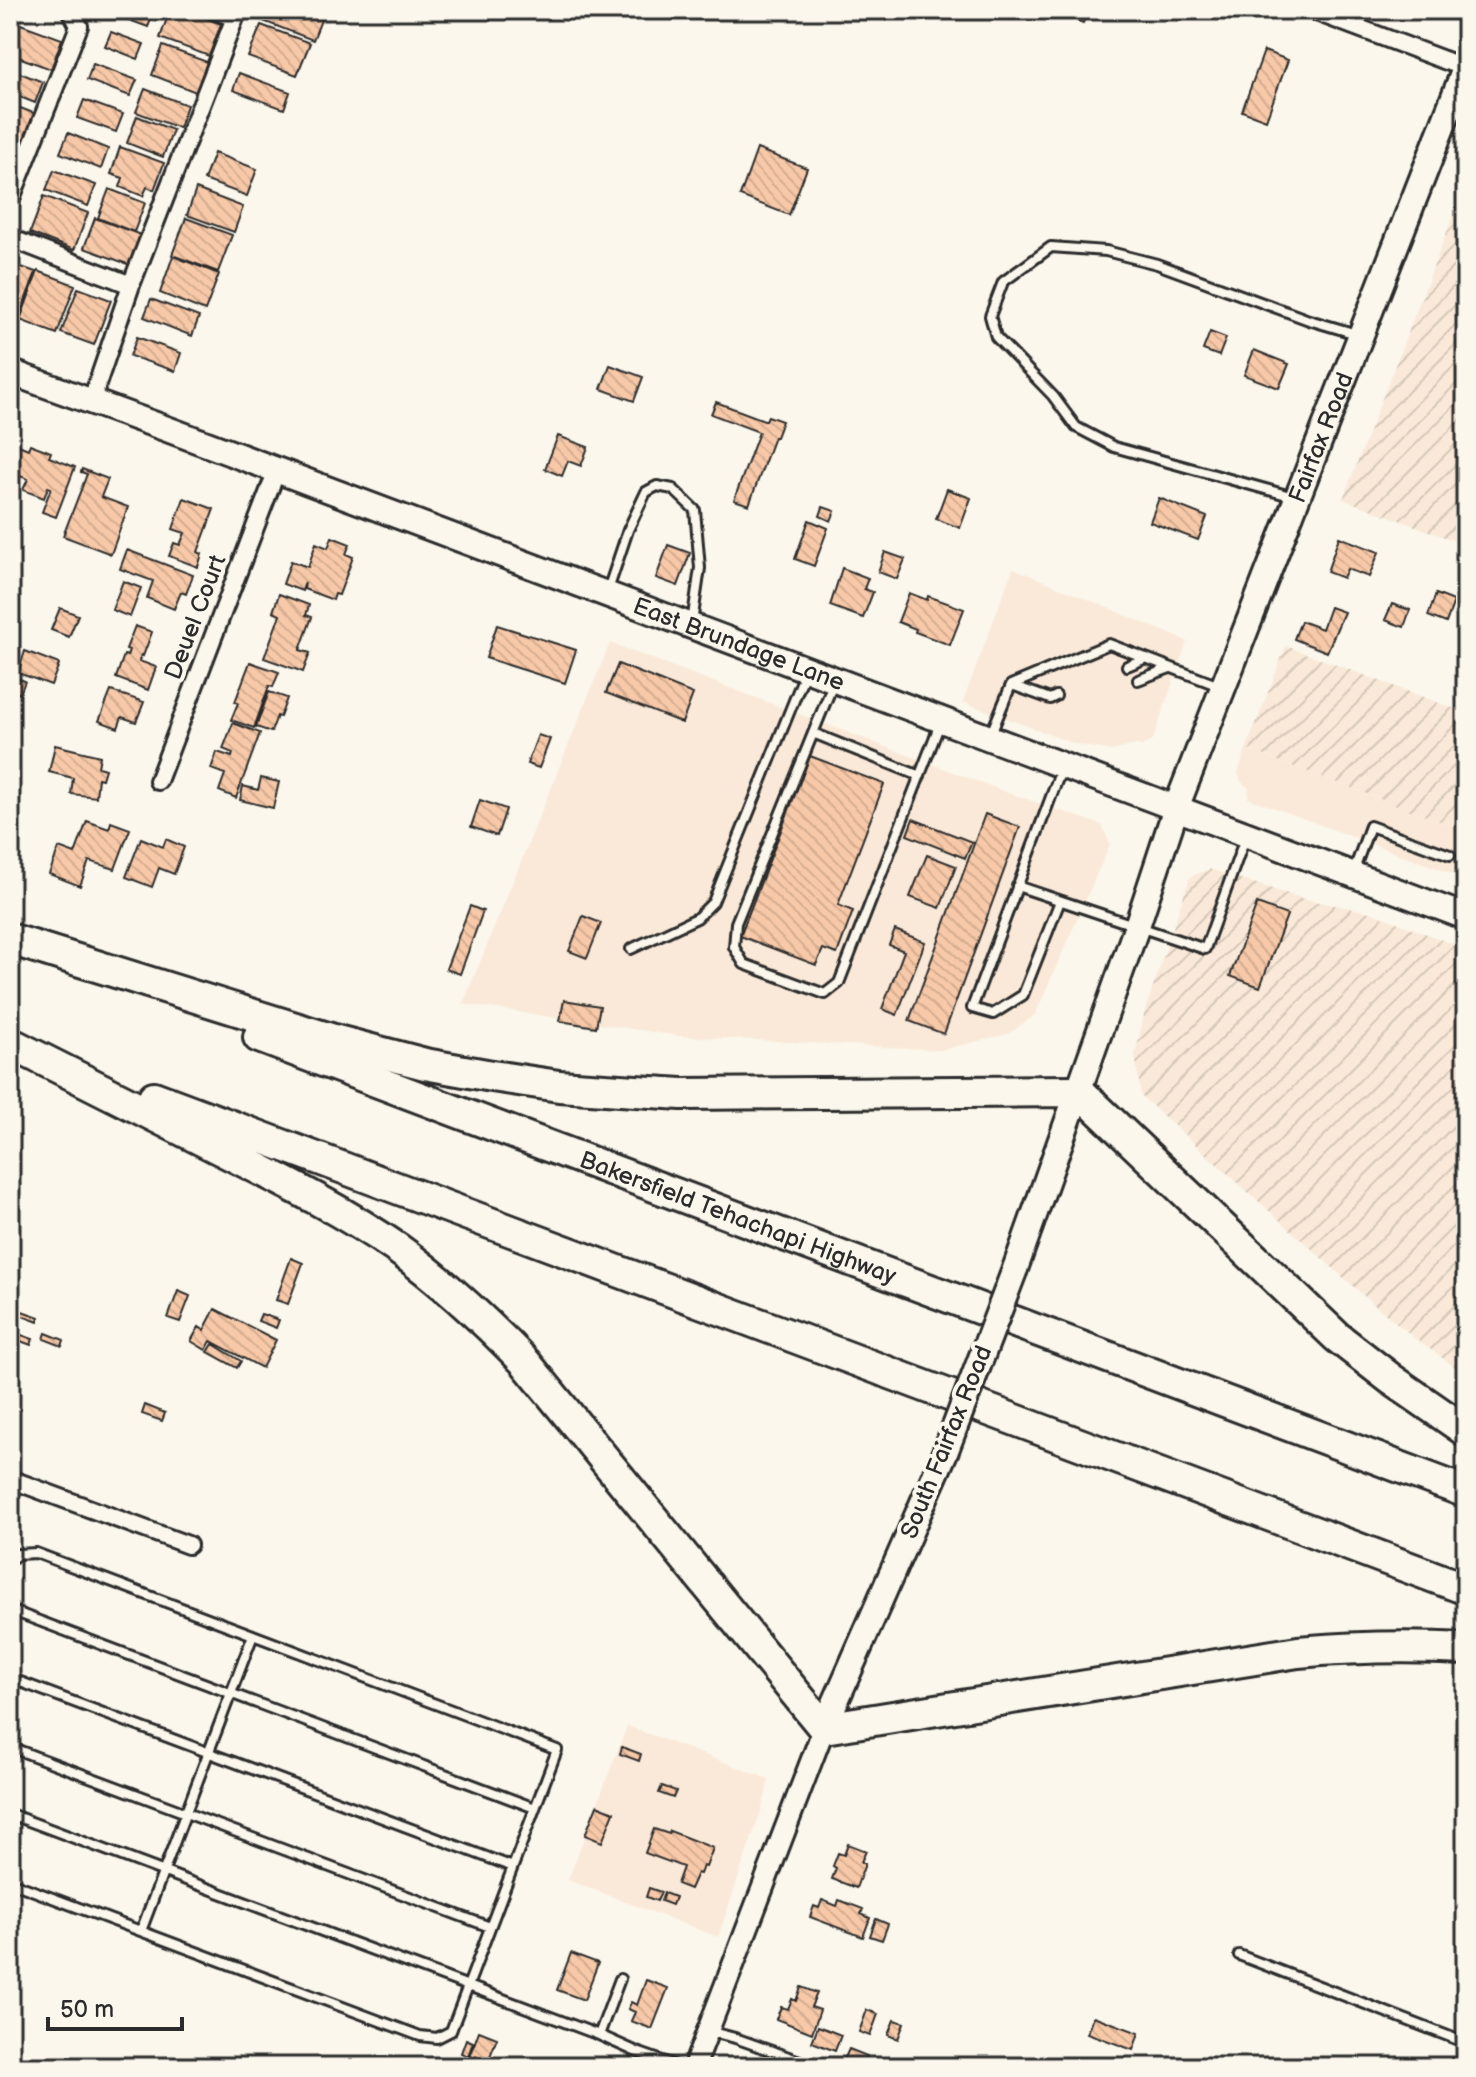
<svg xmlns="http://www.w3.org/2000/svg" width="1476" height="2077" font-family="'Balsamiq Sans',sans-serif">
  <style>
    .built { fill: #fae9d8 }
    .industrial { fill: url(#industrial-furrows) }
    .building { fill: url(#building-back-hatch); stroke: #2b2b2b; stroke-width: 2 }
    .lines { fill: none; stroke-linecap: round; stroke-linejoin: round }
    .service-casing { stroke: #2b2b2b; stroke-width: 14 }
    .minor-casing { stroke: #2b2b2b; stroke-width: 22 }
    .tertiary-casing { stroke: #2b2b2b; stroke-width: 26 }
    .secondary-casing { stroke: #2b2b2b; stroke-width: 30 }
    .motorway-casing { stroke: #2b2b2b; stroke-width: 36 }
    .service { stroke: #fbf7ec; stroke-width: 8 }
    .minor { stroke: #fbf7ec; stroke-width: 16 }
    .tertiary { stroke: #fbf7ec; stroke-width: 20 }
    .secondary { stroke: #fbf7ec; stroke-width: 24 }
    .motorway { stroke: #fbf7ec; stroke-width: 30 }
    .secondary-bridge-casing { stroke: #2b2b2b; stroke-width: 30; stroke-linecap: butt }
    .secondary-bridge { stroke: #fbf7ec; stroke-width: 24 }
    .labels { text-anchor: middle; stroke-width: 8; stroke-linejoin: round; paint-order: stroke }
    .street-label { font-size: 24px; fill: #2b2b2b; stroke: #fbf7ec }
  </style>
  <defs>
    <pattern id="industrial-furrows" width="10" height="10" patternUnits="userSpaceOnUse" patternTransform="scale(2)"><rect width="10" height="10" fill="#fae9d8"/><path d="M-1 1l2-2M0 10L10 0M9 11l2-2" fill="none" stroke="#d6c8ba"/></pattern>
    <pattern id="building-back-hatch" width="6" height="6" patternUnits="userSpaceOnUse" patternTransform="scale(2)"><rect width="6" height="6" fill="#f8c9a8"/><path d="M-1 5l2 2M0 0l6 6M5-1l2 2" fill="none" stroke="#d5ad91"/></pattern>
  </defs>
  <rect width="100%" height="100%" fill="#fbf7ec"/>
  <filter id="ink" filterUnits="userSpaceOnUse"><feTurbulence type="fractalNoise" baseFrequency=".0125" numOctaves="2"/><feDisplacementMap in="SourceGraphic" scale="16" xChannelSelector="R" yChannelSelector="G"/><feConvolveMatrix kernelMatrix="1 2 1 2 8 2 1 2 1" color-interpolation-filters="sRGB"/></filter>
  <g filter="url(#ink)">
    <path class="built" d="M1013,568L1187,641L1153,740L1142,746L1136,745L1111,751L1075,744L963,702Z
      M610,643L1006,792L1102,825L1110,844L1035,1015L1008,1034L941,1050L679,1036L463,1004Z
      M1246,749L1466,831V879L1248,798L1249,788L1241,782L1238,773Z
      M627,1726L769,1779L763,1805L718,1937L568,1880Z"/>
    <path class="industrial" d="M1466,183V545L1343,499Z
      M1286,646L1466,713V831L1246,749Z
      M1209,869L1304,899L1370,912L1466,949V1375L1412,1336L1363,1295L1141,1096L1135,1055L1145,1011L1190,877Z"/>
    <path class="building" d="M102,10H155L148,27Z
      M170,10H185L221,24L209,56L160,38Z
      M267,10H325L313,40L263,21Z
      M1048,10H1088L1083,23Z
      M15,22L62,39L51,69L10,54V36Z
      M261,25L310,43L297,75L248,57Z
      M111,32L144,44L138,59L105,46Z
      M163,46L207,62L196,92L152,75Z
      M1264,51L1288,60L1266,120L1242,111Z
      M93,64L137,80L130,96L87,80Z
      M10,69L43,82L35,103L10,93Z
      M239,73L290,92L284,109L233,90Z
      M145,89L187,105L179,128L136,112Z
      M84,100L123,114L116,132L77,118Z
      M10,104L36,114L25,143L10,138Z
      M137,116L173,130L163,157L127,143Z
      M68,133L108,149L101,169L60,153Z
      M10,144L20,147L10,173Z
      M120,147L164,163L154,190L147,187L143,196L120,187L123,178L111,174Z
      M757,149L807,168L789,215L740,196Z
      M214,153L257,169L247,196L204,180Z
      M54,170L96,185L88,206L46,190Z
      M109,189L145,203L134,232L98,218Z
      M196,189L243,207L234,232L187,215Z
      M44,196L88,213L74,250L30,233Z
      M95,218L141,235L130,265L84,248Z
      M186,218L232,235L218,272L172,255Z
      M173,256L219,274L205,311L160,293Z
      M10,263L36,272L18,319L10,316Z
      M38,271L75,285L57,334L20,320Z
      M78,288L111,300L94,345L61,333Z
      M151,299L199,317L192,336L144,317Z
      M1210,332L1226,338L1219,356L1203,350Z
      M137,337L181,353L175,371L130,356Z
      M1254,350L1289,364L1279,388L1244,375Z
      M610,365L643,377L634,401L601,389Z
      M716,402L764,420H766L768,416L782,421L776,437H774L749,505L734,500L759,432L711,414Z
      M558,436L588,447L581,466L568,461L562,476L545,469Z
      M14,443L28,449L30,444L51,452L49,457L75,467L56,517L42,512L51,488L48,487L44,498L23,490L28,479L20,476L17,485L10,482V454Z
      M82,469L108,479L101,497L128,507L111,554L63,536L87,474L81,472Z
      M947,489L971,498L960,528L936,519Z
      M184,498L214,509L198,552L202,554L198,567L169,556L174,543L180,545L185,533L173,529Z
      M1159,498L1207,517L1198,540L1150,522Z
      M823,507L835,511L831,521L820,516Z
      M809,520L828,528L814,566L795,559Z
      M332,537L350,544L346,554L353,557L339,595L335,594L333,600L304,589L305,582L302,591L283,584L291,561L308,567L316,543L328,548Z
      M1339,537L1379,552L1369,577L1347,569L1343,578L1327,572Z
      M668,545L690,553L678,586L656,578Z
      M127,550L193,575L186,594L181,592L174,609L147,598L153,581L120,569Z
      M885,552L905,559L897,579L878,572Z
      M842,568L868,578L864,589L873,592L863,618L830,606Z
      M123,581L141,588L130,617L112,610Z
      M909,593L927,600L928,596L964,609L950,645L915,632L916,629L898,622Z
      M279,594L309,605L306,615L312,617L300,650L310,653L303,672L264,658L280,615L273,612Z
      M1436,594L1454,601L1446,623L1428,616Z
      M1392,604L1410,610L1404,627L1385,620Z
      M1330,607L1344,612L1327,652L1294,639L1301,621L1322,629Z
      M60,608L78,615L69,637L51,630Z
      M497,625L576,650L565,683L486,658Z
      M135,626L152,632L143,656L141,655L139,661L156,667L148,690L116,678L124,655L127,656L129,650L126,649Z
      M25,651L59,664L51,685L18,673Z
      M250,662L279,672L273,687L269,686L254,728L231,720L238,703L235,702Z
      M618,664L693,694L682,723L606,693Z
      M15,677L25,681L20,694L10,690Z
      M111,691L144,702L136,722L122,717L118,728L99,721Z
      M269,692L287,698L280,717L277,716L271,732L256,727Z
      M233,723L260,733L236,798L219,791L225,774L211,769L217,752L232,757L233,753L223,749Z
      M538,735L550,739L539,768L527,764Z
      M55,745L100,756L98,767L105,769L102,779L98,778L96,797L71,794L73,778L49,772Z
      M810,756L884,784L838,905L853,911L837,954L823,949L816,965L740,936Z
      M261,778L279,782L273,808L240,800L243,786L258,790Z
      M480,800L506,809L497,836L471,827Z
      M985,814L1020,827L944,1034L909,1021Z
      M913,819L972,842L965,858L907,835Z
      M87,821L109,829L111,822L130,829L115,869L89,861L80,886L49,874L59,848L75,854Z
      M141,838L163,847L166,839L184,847L174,874L159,868L152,887L126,877Z
      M927,855L956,866L940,908L910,897Z
      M1257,904L1287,915L1260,987L1230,976Z
      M470,906L483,911L460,974L446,969Z
      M583,916L601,923L587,958L569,951Z
      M895,930L925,942L897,1015L882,1009L904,951L889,945Z
      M564,1000L600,1006L596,1027L560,1021Z
      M291,1258L303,1263L288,1304L276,1300Z
      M178,1291L190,1296L180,1322L168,1318Z
      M215,1309L276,1340L262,1368L211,1341L206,1350L191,1341L199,1327L204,1330Z
      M19,1310L39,1317L38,1322L17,1314Z
      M261,1314L279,1320L276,1328L258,1321Z
      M10,1331L33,1339L31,1345L10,1337Z
      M46,1333L64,1340L62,1346L44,1339Z
      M213,1344L241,1361L237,1368L208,1352Z
      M145,1405L165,1413L162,1421L142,1414Z
      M622,1747L641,1754L639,1761L620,1754Z
      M662,1786L676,1791L673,1798L659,1793Z
      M597,1805L614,1812L602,1842L585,1835Z
      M654,1829L669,1834L670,1831L713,1848L706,1867L703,1866L700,1874L697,1873L690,1889L677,1884L683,1867L645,1853Z
      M848,1844L866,1851L861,1862L865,1864L856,1888L832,1879L836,1868L833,1866L838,1853L844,1855Z
      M649,1888L661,1892L657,1901L646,1897Z
      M664,1893L675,1897L672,1905L661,1901Z
      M822,1900L837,1906L839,1900L863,1909L861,1914L870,1918L863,1937L810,1917L814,1906L819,1908Z
      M876,1919L888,1924L882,1940L870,1936Z
      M571,1953L598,1963L584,2000L557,1990Z
      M646,1980L668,1988L652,2029L631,2021L635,2012L628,2009L631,2002L637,2005Z
      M801,1987L817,1993L811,2007L820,2010L812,2033L776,2019L781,2007L788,2009L792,1999L796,2001Z
      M867,2010L878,2014L870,2036L859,2032Z
      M1093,2016L1139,2033L1133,2050L1087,2033Z
      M894,2020L904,2023L898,2039L888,2035Z
      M818,2026L841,2035L835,2051L812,2042Z
      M479,2031L497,2038L486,2067H466Z
      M466,2039L473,2042L468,2056L461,2053Z
      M849,2049L867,2056L863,2067L844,2060Z"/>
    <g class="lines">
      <g class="service-casing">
        <path id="service" d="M1294,497L1114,447L1076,427L1053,396L996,337L990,316L1003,282L1051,247L1106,251L1157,264L1309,320L1360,335
          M608,590L628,530L646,492L657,486L673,489L695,510L700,568L692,623
          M1127,666L1146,658
          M1138,680L1170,668
          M833,684L736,923L734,947L744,964L825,994L839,983L941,721
          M1012,685L1050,699L1056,696
          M813,733L920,776
          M990,736L1011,685L1109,644L1222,687
          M1354,870L1370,826L1450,855
          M1017,886L1205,949L1245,838
          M1060,901L1023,995L993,1014L972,1008L1061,770
          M631,949L697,918L713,902L805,673
          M10,1560L18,1554L36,1553L557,1750L451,2031L437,2038L420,2036L10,1882
          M10,1610L535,1808
          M10,1678L513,1867
          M10,1747L490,1927
          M10,1814L599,2035
          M141,1931L253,1635
          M1239,1955L1466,2043
          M620,1979L599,2035L637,2052L680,2067
          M708,2031L735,2038L817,2067"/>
      </g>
      <g class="minor-casing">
        <path id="minor" d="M215,10L235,18
          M1311,10L1465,68
          M10,201L79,26L71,10
          M10,238L131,285
          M91,402L131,285L238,10
          M158,781L277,470
          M10,1479L188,1545"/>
      </g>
      <g class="tertiary-casing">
        <path id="tertiary" d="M694,2067L824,1728"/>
      </g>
      <g class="secondary-casing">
        <g id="secondary">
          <path id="s1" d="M10,372L167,429L1466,917"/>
          <path id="s2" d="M1015,1269L1137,926L1176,808L1466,66"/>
          <path d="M824,1728L946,1450"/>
        </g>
      </g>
      <g class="motorway-casing">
        <g id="motorway">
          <path d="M10,939L337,1041L425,1064L492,1076L559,1086L682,1094L1079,1091L1337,1337L1391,1379L1466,1431"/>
          <path id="s3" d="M259,1037L1466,1492"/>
          <path d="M10,1043C77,1077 144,1111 212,1145C275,1177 339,1208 398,1249C444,1282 485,1321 525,1362L824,1728L1298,1652C1355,1647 1409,1646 1466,1649"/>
          <path d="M154,1097L1466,1589"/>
        </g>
      </g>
      <use href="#service" class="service"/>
      <use href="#minor" class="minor"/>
      <use href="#tertiary" class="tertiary"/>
      <use href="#secondary" class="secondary"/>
      <use href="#motorway" class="motorway"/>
      <g class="secondary-bridge-casing">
        <path id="secondary-bridge" d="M946,1450L1015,1269"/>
      </g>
      <use href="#secondary-bridge" class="secondary-bridge"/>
    </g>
  </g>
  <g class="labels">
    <g class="street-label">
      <text dy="8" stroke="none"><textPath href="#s2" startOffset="886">Fairfax Road</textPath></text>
      <text transform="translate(195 617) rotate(-69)" y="8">Deuel Court</text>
      <text dy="8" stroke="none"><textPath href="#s1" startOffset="778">East Brundage Lane</textPath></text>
      <text dy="8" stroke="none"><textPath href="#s3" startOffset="512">Bakersfield Tehachapi Highway</textPath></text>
      <text transform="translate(946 1442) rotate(-68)" y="8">South Fairfax Road</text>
    </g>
  </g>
  <rect width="1476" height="2077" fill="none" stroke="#fbf7ec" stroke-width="40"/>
  <rect x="20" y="20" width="1436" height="2037" fill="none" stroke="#2b2b2b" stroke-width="3" filter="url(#ink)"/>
  <path d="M48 2017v12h134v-12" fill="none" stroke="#2b2b2b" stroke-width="4"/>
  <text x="60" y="2017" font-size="24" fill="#2b2b2b" stroke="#fbf7ec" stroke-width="6" paint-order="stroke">50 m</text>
</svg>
